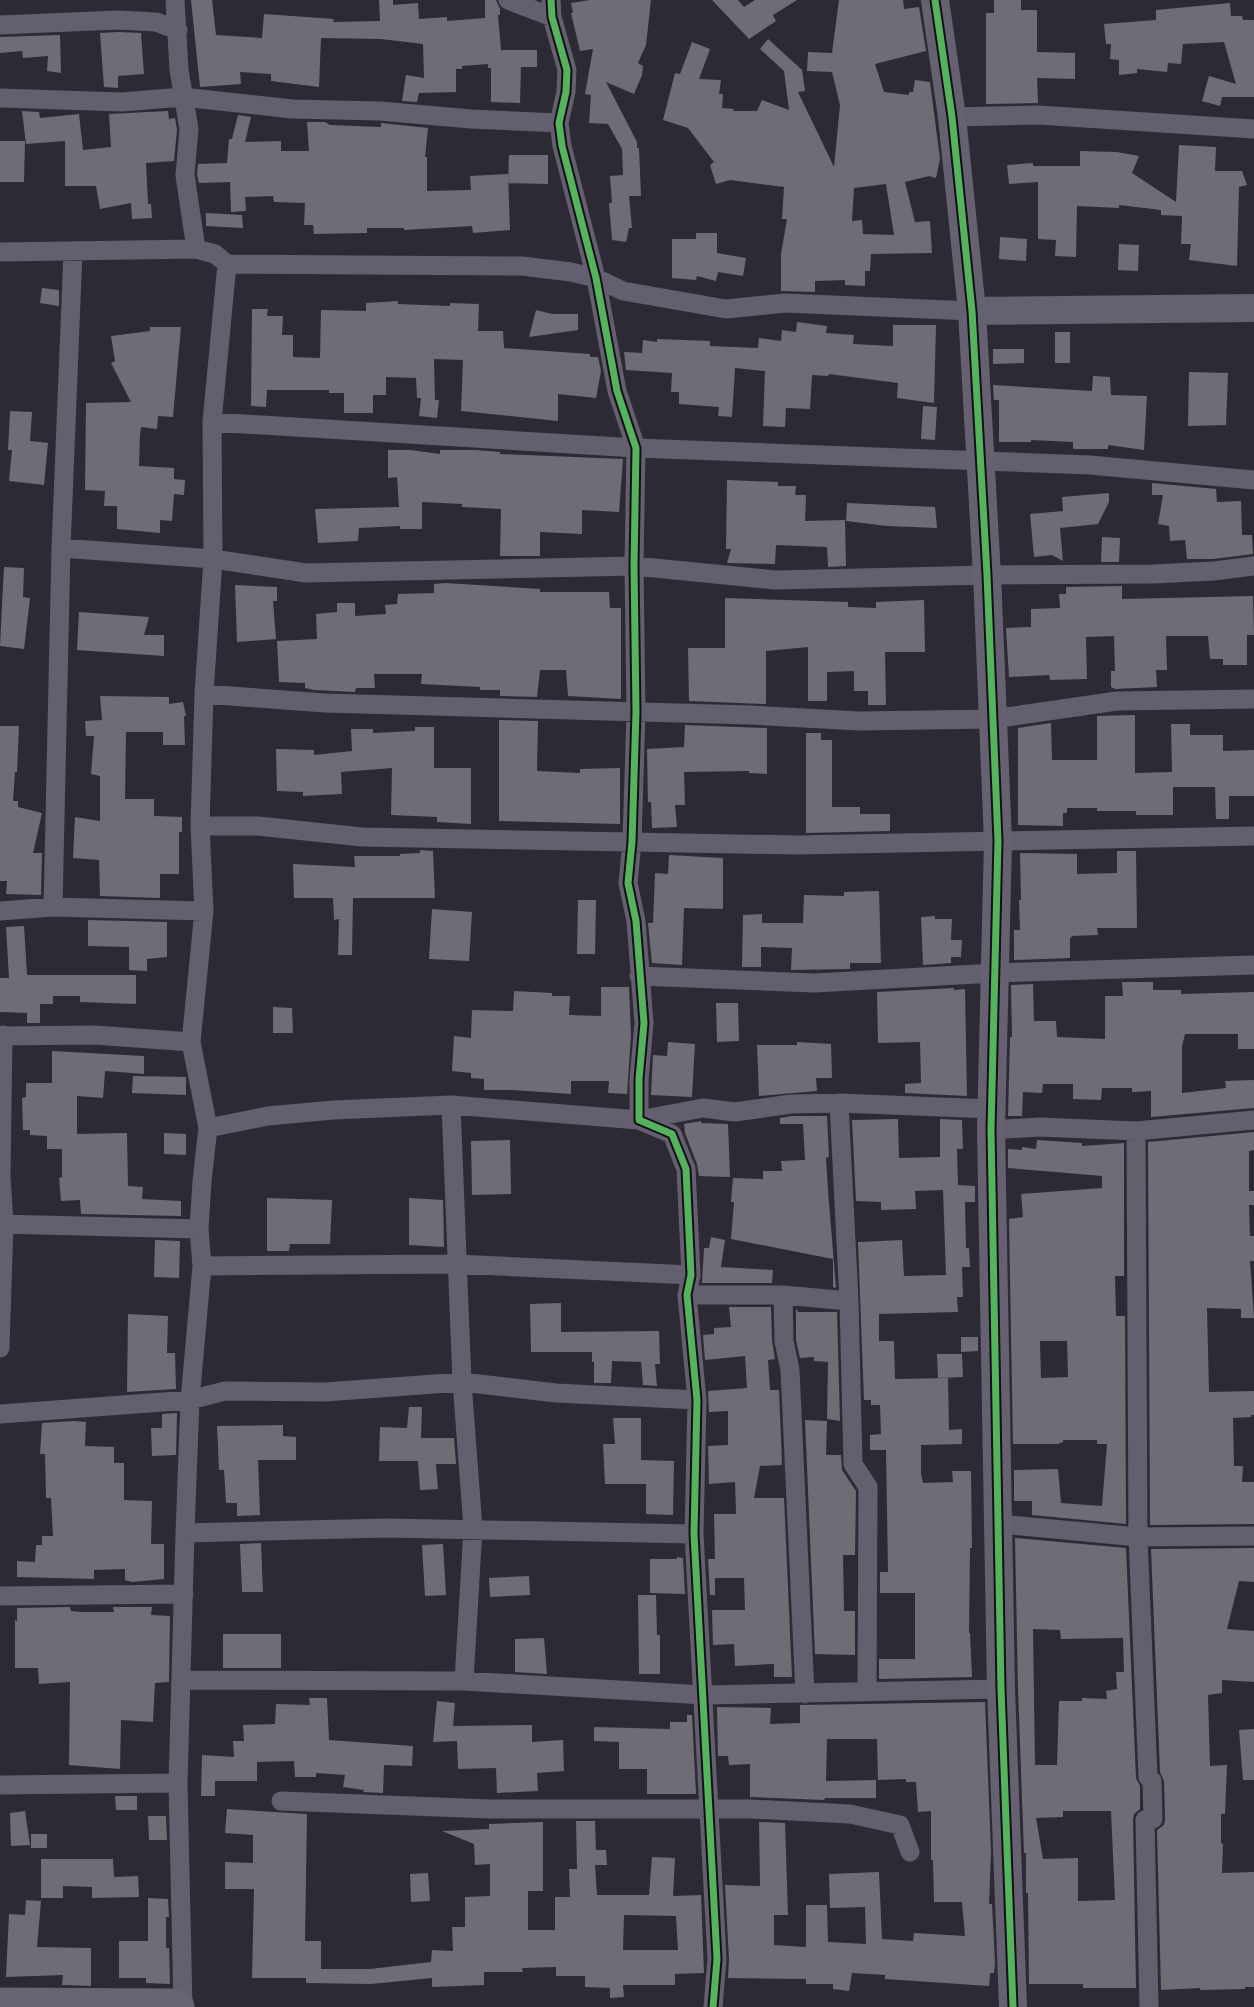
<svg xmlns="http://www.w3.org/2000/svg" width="1254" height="2007" font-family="'Source Sans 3',sans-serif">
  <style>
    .building { fill: #6f6c76; fill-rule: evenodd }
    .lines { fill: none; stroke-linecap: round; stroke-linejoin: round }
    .street { stroke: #635f6e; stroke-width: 19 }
    .secondary { stroke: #666171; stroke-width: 28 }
    .highway { stroke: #686471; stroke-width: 37 }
    .cycleway-casing { stroke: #13101a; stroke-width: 11 }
    .cycleway { stroke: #56b35d; stroke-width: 7 }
  </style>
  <rect width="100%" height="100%" fill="#2d2a35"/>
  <path class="building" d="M191,0H212L216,35L262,38L264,14L334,19L333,22L380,21L379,0H393V5L418,3L419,19L447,17V21L485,18V0H496L500,9V15H498L501,50H537V67H521L520,103L491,102V68H488V64L462,66V69H456V92L419,93L417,102L402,101L406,75L424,78L423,44L381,39L321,38L319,87L271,81V74L240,72L241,84L200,87Z
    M590,0H651L646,45L638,63L643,66L642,75L634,94L606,82L637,142V148H639L641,196H629L632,228H629L626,242L612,240L609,203H612L610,176L623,175L622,149L608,124L589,123L591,95L585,94L593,49L580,51L571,13H573L571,3Z
    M712,0H738L744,7L755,0H797L773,15L776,21L749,39Z
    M839,0H903L904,9L919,7L926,51L875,64L884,92L909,95V92H913L915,80L930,82L940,159L936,178L929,176L905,182L915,222L930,221L932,253L871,254L870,271H865V286L845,285V280L815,281V292L781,291V254L787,219H782L784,187L730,180L716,184L710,165L714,162L688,128L663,120L675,73L680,74L692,42L710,49L699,79L721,80L719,94H723L722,108L734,109L733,111H757L762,100L789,110L784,71L760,49L768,39L802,70L805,91L798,92L834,167L840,105L832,72L807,71L808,52L832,53ZM886,184L894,235L863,234L862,220L852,221L854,188Z
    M994,0H1021V10H1037V52L1075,53V79L1037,78L1038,103L986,104V13H994Z
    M1230,3L1231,16H1242L1243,20H1254V97H1222L1220,106L1202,101L1209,76L1236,84L1224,42L1183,44L1181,64L1168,63L1167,72L1137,69V73L1119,75V60L1110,59L1111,44H1106L1104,24L1156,20V10Z
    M118,32L141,33L144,74L118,76V88L104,87L100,33Z
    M60,35L61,73L47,71L48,56L23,58L22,51L0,53V37Z
    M22,111L39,112L40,118L79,114L83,150L111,147L109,114L168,111L169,119L175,118L177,130L174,161L146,163L148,204H151L152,218L132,219L131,203L100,209L96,186H65V141L26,144Z
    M238,115L251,117L245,142L281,141V151H309L307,122H325L330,125L381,127V123L428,128L425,157H427V191L471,190L470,176L508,174L510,230L473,233L472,226L404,230V228H367V233L314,234L313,225H304L305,203L274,202L273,196L245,197L246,211L231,212L230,182L199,183L197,175L198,164L227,163L229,139H232Z
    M0,141H25L24,182H0Z
    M1179,145L1216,147L1215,171H1242L1247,185L1239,187L1237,266L1189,260L1191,244H1181L1182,216L1161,215V210L1119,205V208L1077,206L1076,257L1055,256L1056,240L1038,239V182L1009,184L1007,165L1033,163V166H1080V151L1117,152L1139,156L1132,173L1176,202Z
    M509,155H548V184L508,183Z
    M206,213L242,215L243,228L206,226Z
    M696,233H717V253L746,258L743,276L718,272L716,281L697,276L696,280L672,278V239H696Z
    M1000,237L1027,239L1026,261L999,259Z
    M1119,244L1139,245L1138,271L1118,270Z
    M42,288L59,290V306L40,303Z
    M398,301V304L450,306V303L479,304L478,331H503L504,348L590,354V357H598L601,371L596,398L558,394V421L461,411L463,360L434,359L435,400H439L437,418L419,416L421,398H417L416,378L386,377V395H373V413H344V393H329V390H267L266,407L251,406L252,309H268L267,316H283L282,335H293V357L320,358L321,310L366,311V303Z
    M536,310L552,314H578V330L529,337Z
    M797,322L827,326L826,333L854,335L853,344L893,346V325H936L934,403L897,398L898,383L829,374L828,376L812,375L810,409L786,408L785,427L763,426L765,371L735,368L732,417L718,416L719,407L679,404V392H671L672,373L626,370L624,352L642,353L643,340L657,342V339L710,341V346L758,348L759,338L781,341L782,330L796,332Z
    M150,327H181L173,417L158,416L157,429L141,427L140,434L139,466L174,468V479L185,480L184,495L174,494L172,521L160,520V533L117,529V506H104L105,491L85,490L86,403L131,402L111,363L115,361L111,336L150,331Z
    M1055,332H1070V363H1055Z
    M993,349H1024V363L993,364Z
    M1189,372L1228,373L1226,425L1188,426Z
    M1093,376L1110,377L1111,395L1147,396L1144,450L1108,445V449H1073V442L1031,440V442H999V400H994L993,385L1092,391Z
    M923,406L937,407L935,440L921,439Z
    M10,411L32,412L30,441L48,443L44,485L9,481L12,450H8Z
    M388,450H410L440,454V450H476L500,452V454L623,459L619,512L582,510V534L540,532V556H500L501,509L462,507V504L422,502V529H400V526L359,528L358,541L318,543L315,509L399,507L397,477L388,478Z
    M727,480L778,482V486H796L795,495H806L805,521L845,520L846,566L828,567L827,547L776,545L775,564L727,563L731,549H726Z
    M1152,483L1216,489L1217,502L1241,501L1242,535H1252L1253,554L1213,559H1187L1185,540L1170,541L1169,526L1158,524L1163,495H1152Z
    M1109,493V502L1098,524L1060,528L1063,561L1052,555L1034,557L1030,514L1063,511L1062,497Z
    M847,503L935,507L937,528L887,526L846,521Z
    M1102,537L1120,538L1119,562H1101Z
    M4,567L24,568L23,597L30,598L24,649L0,646Z
    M445,583L540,589V592H609L610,608H621V699L568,696L566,670H540L537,697L500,696V690H480V687L421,684L422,674H374L375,688H356L355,692L314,690L305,688V683L279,682L277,641L317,639L316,614L337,612V603H355V616L386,614L385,605L397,604L398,594L434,593V584Z
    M235,585L277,587V601H273L276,639L237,642Z
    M1122,586V599L1253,596L1254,635H1247V665H1223V659H1210L1208,636H1166L1167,670H1156L1157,687L1115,689L1111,687V671H1115L1114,636L1086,637L1087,679L1050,680L1049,675L1009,677L1006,628L1031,627V609L1060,608L1059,594H1066V587Z
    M725,598L848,602V607L876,608V602L924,600L925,652H885L886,705H868V691H854V671L827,672V701H808V647L766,651V704L689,701L688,648H725Z
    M79,612L149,617L144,635H164V656L77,650Z
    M100,696L169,697V704L183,702L186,716H184L185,745H163V732H126L125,799H154V816L182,817V832H179V874H160V898L100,896L99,860L73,858L75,817L100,821V776L91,774L94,736H86L85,721L102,720Z
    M1135,715V773L1172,772L1171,724H1190V735H1223V751L1254,750V796H1229V819H1216L1215,787H1173V815H1136V811H1097V808H1067V813H1063V826L1018,825V728L1051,723L1052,760H1097V716Z
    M499,720L538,721L537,771L580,773V769L620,768V824L499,821Z
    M685,725L767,728V774L749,773V771L684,772L685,805H675L677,827L652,828L651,802H648L647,749L684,747Z
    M0,726H19L17,772H15L13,801H18V807L42,813L33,853H42L41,895L6,894L7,881H0Z
    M415,727H434V768H471V824L437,822V817L391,815L392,768L341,772L342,794L303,796V792L277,791L276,749L314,750V755L352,751L351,729H373V733L415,731Z
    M806,733H821V740H832V807H860V814H890V831L806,833Z
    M420,850L433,851L435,898H353L352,955H338L339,919L334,920L333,898H294L293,864L355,867L354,856H400V854L420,853Z
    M1117,851H1136L1137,928H1097L1098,935L1072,936L1070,939V958L1014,960V930H1020L1019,900H1021L1020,853L1077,854V874L1117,873Z
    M669,855L723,858V909L684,908L682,965L652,963L648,923H653L655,873L668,874Z
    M879,891L881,963H850V969L791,970L792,948L761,947V967H742L743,915L762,914V923H803L804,895L844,896V892Z
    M578,900H596L595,954H577Z
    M432,909L472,912L469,961L429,959Z
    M935,916V919H952L951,940H962L961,957H951V963L923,965L921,917Z
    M88,920L167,922V957L147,959V971L129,970V947L88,946Z
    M24,926L27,975H136V1004L80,1002V996H53V1004H40V1023H27V1013L0,1012V978H9L6,927Z
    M1122,982H1153V990H1181V994L1254,992V1049H1238V1034H1185L1182,1046V1093L1226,1088L1225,1081L1254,1080V1108L1151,1117V1091L1132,1092V1088H1102L1101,1100L1073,1099V1084H1043L1042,1093L1023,1092L1022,1116H1008L1010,1037H1012L1011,985L1033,984L1034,1021H1056L1057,1037L1105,1039V996H1123Z
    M601,987H629L631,1035L627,1094L608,1093L609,1081H571V1094L512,1090H484V1079L471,1078V1073L452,1071L454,1036L471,1038L472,1010L513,1011L514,991L552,993V996H570L569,1015L601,1016Z
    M954,988V990L965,989L967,1096L905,1093V1084L921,1083L920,1042L878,1043L877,992Z
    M716,1003H738L739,1041L717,1042Z
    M273,1007L292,1008L293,1033H273Z
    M668,1042L695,1044L692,1097L651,1095L653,1055L667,1056Z
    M797,1042L831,1044L832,1078H816L817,1091L759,1096L757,1045H797Z
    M52,1051L144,1056V1074L105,1071L103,1098L77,1096V1134L127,1133L128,1186L143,1187L142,1199L181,1201V1216L81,1214L80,1200L61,1201L59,1178L62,1177V1149H47V1136L30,1135V1130H23L22,1098L26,1097V1083H52Z
    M133,1076L186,1077V1095L132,1093Z
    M792,1116H827L829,1157L826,1158L828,1191L836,1288L833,1287V1259L731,1239L734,1202H731L733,1178L763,1179V1171H782L781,1161L805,1160L803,1124H780V1118Z
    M898,1119L899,1158L940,1157V1119L962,1120L963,1149H957L958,1185L975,1186V1202H965L966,1248H969L970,1267H962L963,1297H957L958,1312L879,1314V1341H894L895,1379L948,1378L949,1430L962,1429V1444L921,1445V1474L923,1483L953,1482L952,1471H971L972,1548H970L969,1633H970L972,1677L879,1679V1659H915V1593H880V1572H888L886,1450H870V1435L881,1434L880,1405H871V1400H864L858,1242L902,1240L904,1276L946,1275L943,1190L915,1191L916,1209L881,1210V1202L856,1201L852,1120Z
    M701,1121V1123L728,1124L730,1177L699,1176L697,1164L685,1133L684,1124Z
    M1254,1132V1150L1249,1151V1191H1254V1205H1249L1250,1236H1254V1261H1250L1254,1318H1241V1309L1207,1308L1209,1392L1254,1391V1415H1251V1417L1233,1418L1234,1466H1243L1242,1482H1254V1524L1150,1525L1148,1142Z
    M164,1133L186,1134V1155L164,1154Z
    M510,1140L511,1194L472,1195L471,1141Z
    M1037,1140L1082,1143V1146L1124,1143V1276H1115L1116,1316H1125L1126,1524L1032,1515V1501H1014V1470L1058,1469L1061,1503L1102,1506L1107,1444H1097V1440H1063V1442L1058,1444H1013L1009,1219L1023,1217L1021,1194L1102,1188V1176L1008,1168V1149L1022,1150V1147L1036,1149ZM1040,1341H1067L1068,1377L1041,1378Z
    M267,1198L332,1200L330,1244H290L289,1251H267Z
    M409,1198L443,1200L444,1247L409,1245Z
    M711,1237L725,1240L721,1267L773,1270L772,1283H702L704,1248H709Z
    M155,1240L180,1241L179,1278L154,1277Z
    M561,1303V1332L659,1331L660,1364H655L657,1386L643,1385L641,1362L612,1361L611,1383H594V1362H592V1352H531L530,1304Z
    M729,1307H771L772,1341L775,1359L768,1360L770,1390H779L782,1465L760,1466L754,1498H784L792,1677H774V1664L735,1666L734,1644L713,1645L712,1610H745L744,1578H715V1595H710L708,1559H715L714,1514H736L735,1482L709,1484L708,1446L728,1445V1411L709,1412L708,1391L747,1388L745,1356L705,1360L703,1335L714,1334V1328L731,1327Z
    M796,1308L798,1312H837L840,1421L827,1419L828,1362L814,1361V1357L800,1358L796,1340Z
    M128,1314L168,1316L167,1353H175L176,1389L127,1392Z
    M961,1337H978V1351L961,1352Z
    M937,1354H962L963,1377L938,1378Z
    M409,1407H422L421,1438H454L456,1464H436L438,1489L420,1490L418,1461H379L380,1427L407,1428Z
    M177,1413L176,1455L152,1456L151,1428H162V1414Z
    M613,1418H641V1460L674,1461L673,1515L646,1514V1484H605L603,1444H615Z
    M805,1420L827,1421L826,1455H841L842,1470L856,1491L855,1555H843L844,1611H855V1655L815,1654Z
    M74,1421L86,1422L85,1446L114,1447V1463H124V1500L152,1501L151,1544H164V1579L132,1582L125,1580V1569L94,1570V1579L17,1577V1561L35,1562L36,1545H42V1536H53L51,1498H46L45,1454H40L42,1423Z
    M283,1425V1436L296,1437V1460H258L260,1515L237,1516V1503H226L224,1470H219L217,1426Z
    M1015,1538L1126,1548L1136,1778L1140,1786V1809L1134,1814L1133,1820L1136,1988H1083V1984H1029L1028,1893H1026V1853H1024L1018,1689ZM1033,1629L1060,1630L1061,1639L1123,1638L1124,1672H1116L1117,1689L1106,1691L1107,1699L1082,1698V1701H1059L1057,1765H1035ZM1063,1811H1111L1115,1900L1078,1901V1858L1043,1859L1036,1818L1063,1817Z
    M261,1543L263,1592H242L240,1544Z
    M443,1544L446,1595L425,1596L422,1545Z
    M1254,1548V1582L1239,1581L1227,1629L1254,1631V1682L1222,1680V1693L1208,1695L1210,1766L1227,1765L1225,1814H1221V1843L1223,1844L1222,1873L1254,1872V1987H1245V1989L1200,1990V1988L1161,1990L1157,1830L1164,1825L1165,1819L1164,1781L1160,1772L1151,1549Z
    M677,1557L683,1558L685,1594L650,1593V1559H677Z
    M529,1576L530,1595L490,1597L489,1578Z
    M638,1595H656L657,1635H660V1674H639Z
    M70,1607L71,1611L81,1612H114L113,1607H152L151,1615L170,1616L169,1682L155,1683L153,1722L121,1720L120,1769L69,1765L70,1682L39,1684L38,1668H15V1620L17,1621V1608Z
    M223,1634H281V1668H223Z
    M544,1638L547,1674L515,1672V1639Z
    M309,1698H327L329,1740L413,1746L412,1766L384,1765L383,1793L363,1792L364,1790L343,1787L345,1775L316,1773V1777H295L294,1761L257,1762V1781H215V1796H201L202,1755L234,1757L233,1741H244L243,1725L275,1724L276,1704L310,1705Z
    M437,1701L455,1703L453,1726L532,1725V1742L563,1740L564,1771L537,1773L538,1791L497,1793L496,1768L458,1769L457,1741L433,1742Z
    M985,1702L991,1852L989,1904H992L995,1963L994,1973H990L989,1986L885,1979V1975L852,1973L849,1991L833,1989V1984H806V1979L728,1978L729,1959L725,1885L760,1886L759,1822L785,1823L788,1915H774V1945L806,1947V1905H827L828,1942L866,1944L865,1907L830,1908L829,1874L879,1872L882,1939L913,1941L914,1933L965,1936L962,1902H934L933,1860H931V1811L918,1812L916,1782H906V1779L878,1780L877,1739H827L826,1781L876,1780V1798H825L824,1800L750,1797V1764L729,1765L728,1756H718L717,1707L771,1708L770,1724L800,1723V1705Z
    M687,1715H692L696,1794H647V1769H619V1742L594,1741V1727L670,1729V1722H687Z
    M1254,1729V1780H1243L1239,1730Z
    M115,1796H137V1810H116Z
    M227,1809L307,1814L305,1941H321V1969H370L431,1962L432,1950L453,1951L452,1927H465V1897L490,1896V1864L475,1865L474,1844L442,1831L489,1829V1824L543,1822V1891H528V1930H555V1897H570L569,1869H577L576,1821H595L596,1850H606L607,1865H595L597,1895H649L652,1857L675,1858L673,1896L701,1895L704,1973L675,1974V1985H623L624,1997L610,1998V1988L585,1987V1976H556V1967L522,1968L523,1972H484V1985L432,1987V1978L371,1984L306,1983V1978H252L254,1889H225V1862L253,1863V1835L225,1833ZM624,1915L676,1916L678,1950H623Z
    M25,1811L30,1845L11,1846L10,1813Z
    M148,1816H166L167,1840H149Z
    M31,1834H47V1848H31Z
    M41,1859H113L114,1877L138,1876L139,1897L92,1898V1887L63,1886V1898H41Z
    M428,1873L430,1901L411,1902L410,1874Z
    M148,1898L168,1899L169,1917H166V1948H169L170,1984L146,1983V1978H119V1941H148Z
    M26,1900L41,1901L37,1947L91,1948V1986L62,1985L63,1975L6,1977L9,1914L25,1915Z"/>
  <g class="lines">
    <path class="street" d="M175,0L179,70L189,129L185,175L196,249
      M508,0L552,17
      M551,0L552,17L567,70L566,92L559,123L562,146L596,278L617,391L636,448L634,566L636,712L632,842L628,883L636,921L644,1023L639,1079V1120L672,1134L686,1169L691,1275L687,1295L697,1400L694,1534L717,1959L713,2007
      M0,25L118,20L156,22L178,30
      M0,98L122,102L183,97L292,109L380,111L471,119L559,123
      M952,117L1038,115L1254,129
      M0,252L196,249L215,254L227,264L522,266L571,272L596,278L623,291L726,309L785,303L972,311
      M212,422L636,448L1090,465L1254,480
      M61,548L213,559L306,573L634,566L775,580L987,575L1153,574L1214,571L1254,566
      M204,694L325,703L750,715L859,721L993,719L1117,701L1254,699
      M200,826H258L362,837L797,845L1254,836
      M53,907L61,548L73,252
      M0,911L53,907L204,911
      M639,976L815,983L995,973L1254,965
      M0,1036L95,1035L191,1042
      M839,1103L849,1301L853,1464L868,1487L867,1692
      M451,1105L462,1382L473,1528L464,1681
      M208,1128L268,1116L333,1110L451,1105L639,1120L703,1108L735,1112L791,1104L839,1103L991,1109
      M991,1130L1040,1127L1136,1131L1254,1120
      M1136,1131L1138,1537L1148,1777L1152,1781L1153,1819L1145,1820L1149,2007
      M0,1224L199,1229
      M202,1266L456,1264L691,1275
      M687,1295H783L849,1301
      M783,1295L784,1341L790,1370L805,1694
      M0,1348L4,1224L1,1176L3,1035
      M0,1414L190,1400L225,1391L325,1392L462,1382L556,1393L697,1400
      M1000,1524L1138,1537L1254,1536
      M185,1533L387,1528L694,1534
      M0,1596L184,1594
      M182,1680L464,1681L704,1695L1001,1689
      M0,1785L178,1783
      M281,1801L490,1809H750L850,1814L900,1825L910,1852
      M183,2007L178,1783L185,1533L190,1400L202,1266L199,1229L202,1181L208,1128L191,1042L204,911L200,826L204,694L213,559L212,422L227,264"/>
    <path class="secondary" d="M935,0L952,117L972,311L987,575L998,841L991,1130L1001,1689L1013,2007
      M972,311L1254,308"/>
    <path class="highway" d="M0,2006L176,2007"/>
    <g class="cycleway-casing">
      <path id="cycleway" d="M551,0L552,17L567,70L566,92L559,123L562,146L596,278L617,391L636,448L634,566L636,712L632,842L628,883L636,921L644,1023L639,1079V1120L672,1134L686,1169L691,1275L687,1295L697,1400L694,1534L717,1959L713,2007
        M935,0L952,117L972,311L987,575L998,841L991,1130L1001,1689L1013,2007"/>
    </g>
    <use href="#cycleway" class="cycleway"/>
  </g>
</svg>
